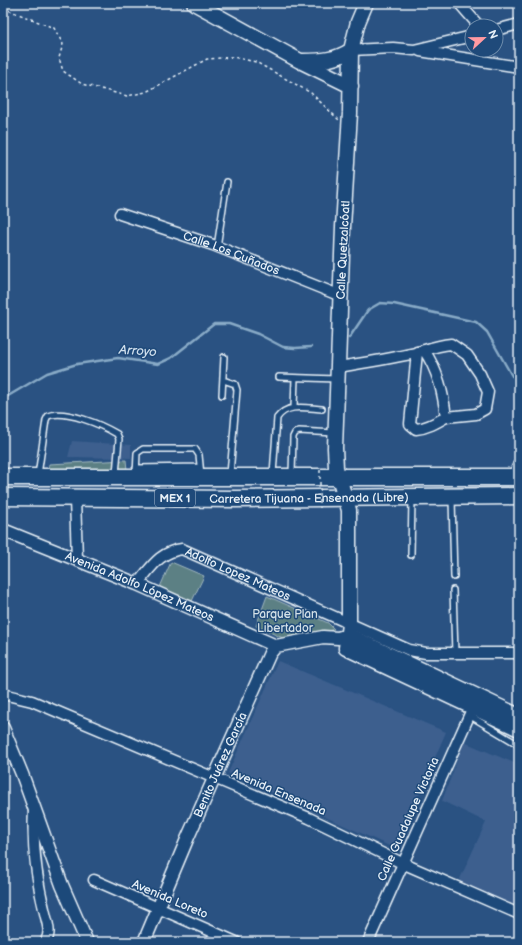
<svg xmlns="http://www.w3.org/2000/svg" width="522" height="945" font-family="'Balsamiq Sans',sans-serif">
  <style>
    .built { fill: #3c5f8e }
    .park { fill: #5c8084; stroke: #a2b8be }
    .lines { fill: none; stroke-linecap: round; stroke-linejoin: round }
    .stream { stroke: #89abc7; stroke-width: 2.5 }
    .service-casing { stroke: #e8f1f8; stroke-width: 8 }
    .minor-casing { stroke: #e8f1f8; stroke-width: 13 }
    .tertiary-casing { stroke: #e8f1f8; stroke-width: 15 }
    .secondary-casing { stroke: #e8f1f8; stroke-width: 17 }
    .trunk-casing { stroke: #e8f1f8; stroke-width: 19 }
    .path { stroke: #e8f1f8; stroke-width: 1.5; stroke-dasharray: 3 3; stroke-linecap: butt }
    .service { stroke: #1f4a7a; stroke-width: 5 }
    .minor { stroke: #1f4a7a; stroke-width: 10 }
    .tertiary { stroke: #1f4a7a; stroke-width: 12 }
    .secondary { stroke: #1f4a7a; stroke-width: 14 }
    .trunk { stroke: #1f4a7a; stroke-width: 16 }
    .path-bridge { stroke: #e8f1f8; stroke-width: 1.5; stroke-dasharray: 3 3; stroke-linecap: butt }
    .labels { text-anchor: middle; stroke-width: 3; stroke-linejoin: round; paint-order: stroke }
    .shield { fill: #1f4a7a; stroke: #acbfd2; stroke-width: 1 }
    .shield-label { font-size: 11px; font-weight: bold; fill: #e8f1f8 }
    .street-label { font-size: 12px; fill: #e8f1f8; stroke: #1f4a7a }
    .park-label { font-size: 12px; fill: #d3e0e7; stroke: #1f4a7a }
    .water-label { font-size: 13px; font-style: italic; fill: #d0dfec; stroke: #1f4a7a }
  </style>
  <rect width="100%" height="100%" fill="#2a5282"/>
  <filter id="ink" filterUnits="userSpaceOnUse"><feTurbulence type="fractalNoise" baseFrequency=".025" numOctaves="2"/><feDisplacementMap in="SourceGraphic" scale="8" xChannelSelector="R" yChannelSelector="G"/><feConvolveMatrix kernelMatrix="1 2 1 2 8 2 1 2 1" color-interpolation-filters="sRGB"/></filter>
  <g filter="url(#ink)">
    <path class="built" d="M72,441L131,445V458L68,457Z
      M278,661L446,732L396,849L228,773Z
      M464,742L519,765V907L459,881L486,822L442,801Z"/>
    <path class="park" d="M126,460L127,470L48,471L49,464Z
      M171,562L204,576L192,601L160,587Z
      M267,596L328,623L334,629L294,643L256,626Z"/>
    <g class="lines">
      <path class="stream" d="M349,338L368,310L380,303L394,304L476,322L487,332L512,376L519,380
        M3,399L47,373L77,364L118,358L158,364L171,358L214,324H229L258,334L283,347L295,348L311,347"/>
      <g class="service-casing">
        <path id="service" d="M217,247L227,182
          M279,377L336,379
          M223,380L235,384L237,390L230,474
          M222,395L224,357
          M294,407L295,378
          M136,468L200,467
          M273,474L277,418C287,403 306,408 322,409
          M292,474L293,437L295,433L299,431L335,433
          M38,475L46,420L48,416C65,409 102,425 117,434L119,439L116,474
          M511,475L519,458
          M136,476L137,453L143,449H195L199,455L201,475
          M452,499L454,577
          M411,555L412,499
          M453,590L455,653
          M469,715L519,745"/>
      </g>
      <g class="minor-casing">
        <g id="minor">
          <path d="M459,3L479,26"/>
          <path d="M496,30L519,24"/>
          <path d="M351,50L393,48L414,50L472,36"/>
          <path d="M420,51L519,67"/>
          <path id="s1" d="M120,214L213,245L341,296"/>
          <path d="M417,352L410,424L416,429C427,428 436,423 446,417"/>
          <path d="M338,367C364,363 389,359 415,353C428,349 438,345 451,344L467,355L480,374L488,392L485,409L476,414L446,417C443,392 438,371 424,350"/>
          <path d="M75,498L77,559"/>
          <path id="s2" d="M137,584C151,568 159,552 182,549L409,650L426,653H519"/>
          <path d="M3,694L32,701L309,818L402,863L519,914"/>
          <path d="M34,809C32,845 36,878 45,913C47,923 52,933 45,942"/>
          <path d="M94,880L236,942"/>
          <path d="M368,942L473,707"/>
        </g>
      </g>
      <g class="tertiary-casing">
        <g id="tertiary">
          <path id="s3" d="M3,530L137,584L276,646"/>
          <path d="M3,728L22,774L62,885L87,942"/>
          <path id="s4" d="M144,942L188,837L270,653L276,646L323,637L338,638L348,635"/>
        </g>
      </g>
      <g class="secondary-casing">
        <path id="secondary" d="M194,3L300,61L351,86
          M366,3L358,22L351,50L350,113L343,227L335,448L336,468L349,510V624L346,648L519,729
          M303,61C321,61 336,60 351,50
          M348,635L519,716"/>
      </g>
      <g class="trunk-casing">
        <g id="trunk">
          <path d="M3,477H519"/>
          <path id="s5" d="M3,497L236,499L519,496"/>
        </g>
      </g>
      <path class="path" d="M3,8L54,28L63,44L59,58L63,71L82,84L127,96L146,92L207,59L233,57L256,62L311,93L339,120"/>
      <use href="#service" class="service"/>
      <use href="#minor" class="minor"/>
      <use href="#tertiary" class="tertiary"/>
      <use href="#secondary" class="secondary"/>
      <use href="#trunk" class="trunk"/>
      <path class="path-bridge" d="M320,470V508"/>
    </g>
  </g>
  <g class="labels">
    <rect class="shield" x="155" y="489" width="40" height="18" rx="3"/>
    <g class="shield-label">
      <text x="175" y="502">MEX 1</text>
    </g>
    <g class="street-label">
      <text transform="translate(343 250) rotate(-87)" y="4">Calle Quetzalcóatl</text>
      <text dy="4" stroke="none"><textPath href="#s1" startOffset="118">Calle Los Cuñados</textPath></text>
      <text dy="4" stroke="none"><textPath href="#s5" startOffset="306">Carretera Tijuana - Ensenada (Libre)</textPath></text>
      <text dy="4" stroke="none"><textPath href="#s2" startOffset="120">Adolfo Lopez Mateos</textPath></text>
      <text dy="4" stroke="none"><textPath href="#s3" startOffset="148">Avenida Adolfo López Mateos</textPath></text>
      <text dy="4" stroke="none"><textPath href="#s4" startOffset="193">Benito Juárez García</textPath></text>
      <text transform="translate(279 792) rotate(23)" y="4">Avenida Ensenada</text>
      <text transform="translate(408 819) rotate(-66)" y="4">Calle Guadalupe Victoria</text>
      <text transform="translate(170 899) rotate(23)" y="4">Avenida Loreto</text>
    </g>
    <g class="park-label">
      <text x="285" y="618">Parque Plan<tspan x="285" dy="14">Libertador</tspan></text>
    </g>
    <g class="water-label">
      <text transform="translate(138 350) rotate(4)" y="5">Arroyo</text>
    </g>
  </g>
  <rect width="522" height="945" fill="none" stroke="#1f4a7a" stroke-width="16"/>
  <rect x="8" y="8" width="506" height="929" fill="none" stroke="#e8f1f8" stroke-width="1.5" filter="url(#ink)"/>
  <g transform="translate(484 38) rotate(68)"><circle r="19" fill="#1f4a7a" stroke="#6f8dac"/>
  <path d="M0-3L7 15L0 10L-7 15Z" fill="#ff9aa2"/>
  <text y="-6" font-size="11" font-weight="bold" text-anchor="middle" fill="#e8f1f8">N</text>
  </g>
</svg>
